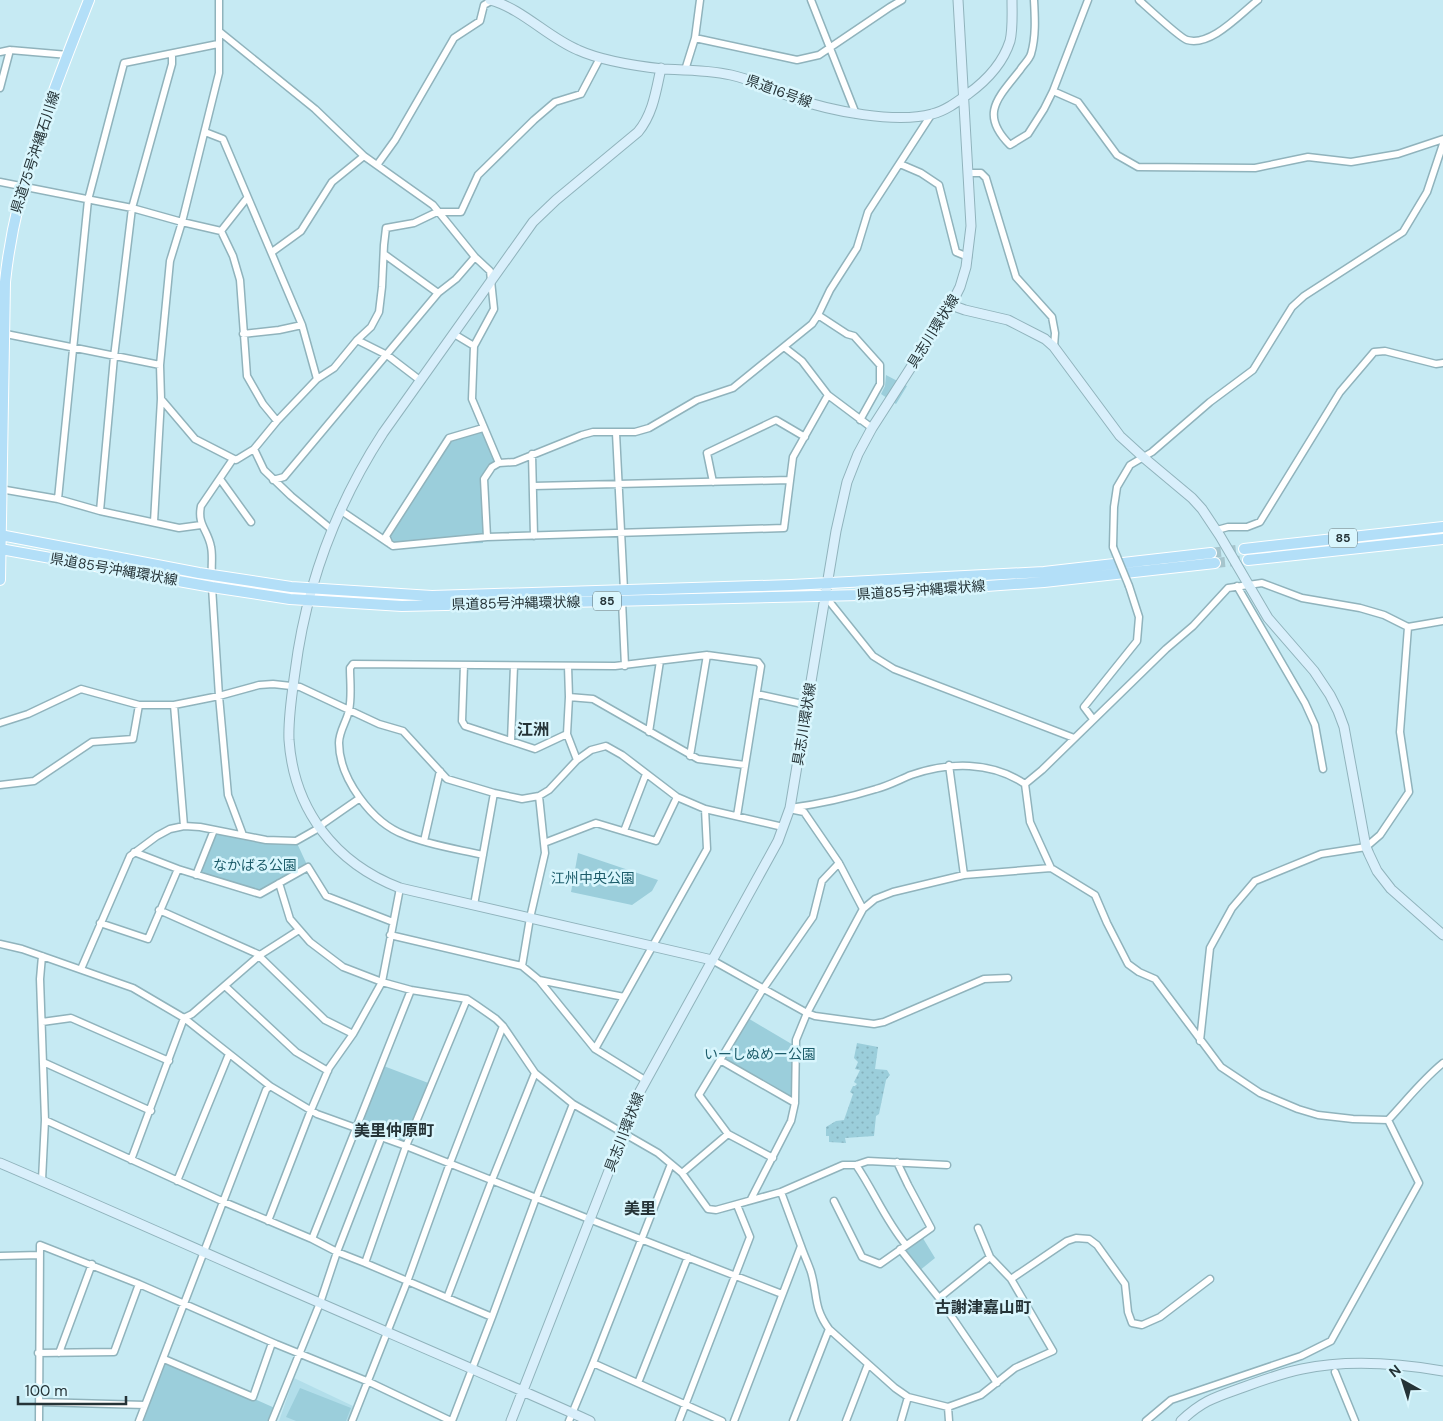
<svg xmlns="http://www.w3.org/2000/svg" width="1443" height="1421" font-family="'DM Sans','Noto Sans JP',sans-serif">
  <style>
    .built { fill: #b2deea }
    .grass { fill: url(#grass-dots) }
    .green { fill: #9bcedb }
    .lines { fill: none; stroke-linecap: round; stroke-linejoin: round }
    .primary-tunnel { stroke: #a6c5cd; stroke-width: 10; stroke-dasharray: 10 5; stroke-linecap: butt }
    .street-casing { stroke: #90b3bc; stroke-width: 9 }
    .secondary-casing { stroke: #90b3bc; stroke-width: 11 }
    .primary-casing { stroke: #fff; stroke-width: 12 }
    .street { stroke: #fff; stroke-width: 6 }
    .secondary { stroke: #d9effb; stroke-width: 9 }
    .primary { stroke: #b3dff8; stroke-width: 10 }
    .street-bridge-casing { stroke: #90b3bc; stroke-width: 9; stroke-linecap: butt }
    .street-bridge { stroke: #fff; stroke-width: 6 }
    .labels { text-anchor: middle; stroke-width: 5; stroke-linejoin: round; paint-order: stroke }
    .shield { fill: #d9f6fd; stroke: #5b6e72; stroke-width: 1 }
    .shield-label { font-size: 12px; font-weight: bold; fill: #253337 }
    .street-label { font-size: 14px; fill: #253337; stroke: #d9f6fd }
    .park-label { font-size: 14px; fill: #1c5c6a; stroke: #d9f6fd }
    .quarter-label { font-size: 16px; font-weight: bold; fill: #253337; stroke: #d9f6fd }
  </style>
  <defs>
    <pattern id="grass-dots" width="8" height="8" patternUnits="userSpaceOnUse" patternTransform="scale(1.25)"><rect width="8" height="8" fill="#9bcedb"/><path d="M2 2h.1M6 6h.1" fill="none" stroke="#85b1bd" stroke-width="1.8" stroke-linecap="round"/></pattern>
  </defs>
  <rect width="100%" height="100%" fill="#c6eaf3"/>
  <path class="built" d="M294,1378L353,1406L348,1421H279Z"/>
  <path class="grass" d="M857,1043L878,1047L875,1069L887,1070L890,1075L886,1080L879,1114L876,1116L874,1136L845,1138L846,1143L829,1142V1136H826V1127L836,1121L844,1120L853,1094L850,1092L853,1086H855L857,1084L854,1082L860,1070L855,1069L858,1062L854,1058Z"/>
  <path class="green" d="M886,375L907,386L896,404L881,394L885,386Z
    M484,428L499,463L485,480L483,543L394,546L386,536L451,437Z
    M214,830L296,841L308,867L260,894L196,875Z
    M578,853L658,880L652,891L632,905L571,892Z
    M746,1017L795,1046V1103L720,1060Z
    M381,1065L431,1084L406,1146L357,1127Z
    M921,1235L935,1258L919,1271L900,1248Z
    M164,1359L277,1409L272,1421H139Z
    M300,1388L351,1408L346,1421H296L286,1417Z"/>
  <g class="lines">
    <path class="primary-tunnel" d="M1211,553L1244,549
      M1215,563L1248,560"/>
    <g class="street-casing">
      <path id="street" d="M811,0L856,114
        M1034,0C1035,18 1036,37 1031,54C1029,60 1023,65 1020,70C998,98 979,114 1010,145L1028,134L1044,109L1053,91L1088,0
        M1139,0C1147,7 1180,38 1187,40C1211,47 1240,14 1258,0
        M220,32L315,109L364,156L433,205L475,257L490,271L494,309L474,346L472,399L499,463
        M695,38L797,60L819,55L890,7L902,0
        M10,50L68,55
        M0,52L10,50L0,88
        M685,70L695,38L700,0
        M1053,91L1078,102L1117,155L1138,167L1255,168L1308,157L1351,162L1398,154L1443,139
        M205,132L223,139L302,325L317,379
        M900,164L921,173L939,185L956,252L968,257
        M377,165L395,140L454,38L480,21L484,5L493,0
        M969,173H981L986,178L1016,277L1052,317L1055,333L1054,347
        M0,182L132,208L182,222L221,231L247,198
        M221,231L233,256L240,280L247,376L263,404L277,421
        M272,252L301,231L332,182L364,156
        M384,254L438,293
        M818,315L847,334L854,336L880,365V384L860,420
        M1,333L160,365
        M243,334L279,330L302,325
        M454,334L474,346
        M357,340L387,355L421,381
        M784,347L802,361L828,395L872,428
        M161,399L195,439L236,460L254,449L277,421L317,379L334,368L357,340L371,327L379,312L382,287L384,245L386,228L414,223L437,212H461L478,175L534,120L555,102L581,94L600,58
        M616,433L624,590
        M254,449L264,470L291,496L331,529
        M532,454L534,536
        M220,479L251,522
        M273,480L284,477L438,293L456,279L475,257
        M713,482L707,453L776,420L805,437
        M533,486L790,480
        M0,489L58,499L100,511L179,528L201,525
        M58,499L88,200L124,63L218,44
        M340,510L393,546L487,537L784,528L793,457L828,395
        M100,511L114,357L132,208L172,64V54
        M154,522L161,399L160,365L170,261L182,222L219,73V0
        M1217,530L1228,527H1247L1260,522L1340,392L1374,352L1385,351L1436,364L1443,363
        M487,537L484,479L492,467L499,463L515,462L582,435L593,432H635L649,428L697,400L733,388L812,324L818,315L830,290L857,248L868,212L931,115
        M389,543L386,536L449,438L483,428
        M1113,547L1114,507L1117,487L1130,465L1152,452L1210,402L1253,370L1292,307L1304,296L1403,232L1427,192L1443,144
        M212,575C211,566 213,556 211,547C208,530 197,525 201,506L233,459
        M1237,586L1305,703L1315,725L1323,769
        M212,587L219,696L228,795L243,835
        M825,596L873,656L894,669L1074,738
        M622,601L625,666
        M464,665L462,721L465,726L535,749L567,734
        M568,666L569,697L567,734L577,760
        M757,694L807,705
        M569,697L593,699L698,759L745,765
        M174,705L184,826
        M1093,719L1084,707L1137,641L1139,617L1129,586
        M0,723L28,714L81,689L139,705H174L219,696L259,685L273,684L300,687L379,724L403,731L447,779L494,793L522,799L539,796L549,790L577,760L591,750L606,746L622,755L677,797L705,809L783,827
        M649,732L660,661
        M511,741L514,666
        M690,756L707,655
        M949,765L964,875
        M0,785L34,781L92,742L133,739L139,705
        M790,808C819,804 847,798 876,789C888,786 899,780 911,775C949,762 991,761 1025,784
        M794,810L804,812L839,863L863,909
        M624,831L646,774
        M424,841L440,771
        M544,843L596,823L656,841L677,797
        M134,852L178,869
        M483,855C457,849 429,845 405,835C372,823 339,778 339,743C339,731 347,721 349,710C352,697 350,681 350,668L353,664L615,666L707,655L758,662L761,666L737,816
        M1051,868L1095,895L1107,923L1128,964L1139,972L1155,979L1221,1067L1260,1093L1298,1109L1318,1115L1353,1119L1388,1120C1406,1101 1422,1080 1443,1063
        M196,875L214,830
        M279,883L290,919L310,942L343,967L382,982L411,990L467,999L476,1005L496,1019L503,1026L535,1073L573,1104L658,1153L682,1173L708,1209L716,1210L781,1192L843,1165H856L868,1161L947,1165
        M474,905L494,793
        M159,910L260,955
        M100,923L148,939L178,869L260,894L308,867L326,896L393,922
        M390,935L522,966L539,980L595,1049L645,1080
        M0,944L22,949L133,988L184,1018L270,1086L317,1114L406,1146L589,1219L782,1294
        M259,956L325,1020L353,1034
        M712,960L807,1013L815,1016L874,1024L884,1022L984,979L1008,978
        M522,966L530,918L545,853L539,796
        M81,969L130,856L157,836L170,829L184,826L200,827L266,840L296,841L319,828L324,823L360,798
        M539,980L624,997
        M225,986L296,1052L328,1071
        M467,999L406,1146L365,1263L492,1317L536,1198L573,1104
        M42,1022L71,1018L169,1061
        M1200,1041L1210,948L1232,908L1255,881L1321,854L1366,847L1380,835L1409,792L1400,732L1408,627
        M595,1049L707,849L705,809
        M720,1060L795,1103
        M43,1062L151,1111
        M45,1120L224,1202L312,1239L411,990
        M773,1158L728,1134L699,1095L763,989L813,917L822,881L839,863
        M131,1160L184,1018L192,1014L260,955L299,930
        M671,1164L593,1363L722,1421
        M856,1165C874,1191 885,1220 906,1245
        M682,1173L728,1134
        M42,1180L45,1120L40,979L42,956
        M177,1181L229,1054
        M751,1199L791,1121L795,1103L796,1040L807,1013L863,909L875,899L893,892L964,875L1051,868L1030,822L1025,784L1042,770L1166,649L1193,626L1228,588L1262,583L1302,598L1360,608L1384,615L1408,627L1443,621
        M834,1201L862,1257L880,1264L931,1228L908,1185L897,1162
        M268,1221L311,1110L329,1068L353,1034L382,982L400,888
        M312,1239L337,1252L365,1263
        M801,1246C804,1255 808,1263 811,1272C818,1296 813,1307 829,1329L895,1388L908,1397L948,1407L981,1395L1015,1368L1053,1351L1011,1279L990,1257L978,1228
        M900,1249L939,1298L997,1383
        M0,1256L40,1255
        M1011,1279L1067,1241L1076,1238L1089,1239L1097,1245L1125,1284L1128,1312L1132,1323L1142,1325L1160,1317L1210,1279
        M447,1298L492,1180L535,1073
        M939,1298L990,1257
        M38,1353L114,1352L139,1284
        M59,1353L92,1264
        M164,1359L253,1397L272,1343
        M1335,1372L1355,1421
        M638,1383L688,1257
        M39,1402L145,1405
        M948,1407L949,1421
        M39,1421L40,1245L139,1284L276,1344L369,1382L451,1421
        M139,1421L266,1090L270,1086
        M272,1421L320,1303L337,1252L382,1136
        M352,1421L407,1282L450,1163L503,1026
        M452,1421L492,1317
        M569,1421L593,1363
        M679,1421L750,1237L737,1205
        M734,1421L801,1246L781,1192
        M793,1421L829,1329
        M846,1421L868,1364
        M901,1421L908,1397
        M1146,1421L1171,1400L1301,1356L1331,1341L1419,1183L1388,1120"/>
    </g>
    <g class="secondary-casing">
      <path id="secondary" d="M490,0C523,9 547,37 578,50C602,61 636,66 663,69C685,70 709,70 731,75C754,80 773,90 794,98C830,111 896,124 932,114C945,111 957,102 968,94C986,81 1003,63 1010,41C1013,29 1012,13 1012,0
        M661,68C656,91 653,114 638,132L556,200L533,222L383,433C335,507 306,585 295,672C292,694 288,718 289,740C294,810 335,863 400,888L712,960
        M951,305L965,310L1008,320L1045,339L1054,347L1120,436L1143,457L1192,498L1202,509L1220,536L1268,618L1314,671L1330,695L1338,711L1344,727L1366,847L1369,854L1377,871L1391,889L1443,935
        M0,1163C94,1203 187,1245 281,1286C384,1331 488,1375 590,1421
        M511,1421L621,1140L625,1122L633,1104L778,841L790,808L836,531L847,482L858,454L872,428L951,305L960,287L966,267L971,226L958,0
        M1181,1421C1203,1400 1216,1397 1244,1387C1263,1380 1282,1373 1302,1369C1349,1359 1397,1363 1443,1371"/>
    </g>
    <g class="primary-casing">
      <path id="primary" d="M0,535L199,573L291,587L432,596L791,585L1044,572L1211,553
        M0,549L212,587L290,599L402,606L861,595L1044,582L1215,563
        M1244,549L1443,527
        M1248,560L1443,539
        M0,580L5,282C15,184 53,91 89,0"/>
    </g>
    <use href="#street" class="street"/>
    <use href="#secondary" class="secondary"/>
    <use href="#primary" class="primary"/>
    <g class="street-bridge-casing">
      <path id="street-bridge" d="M1113,547L1129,586"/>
    </g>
    <use href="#street-bridge" class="street-bridge"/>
  </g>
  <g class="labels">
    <g class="shield">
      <rect x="1329" y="528.5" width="28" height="19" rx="4"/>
      <rect x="593" y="591.5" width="28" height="19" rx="4"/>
    </g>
    <g class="shield-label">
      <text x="1343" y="542">85</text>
      <text x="607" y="605">85</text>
    </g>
    <g class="street-label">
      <text transform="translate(779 91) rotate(20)" y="5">県道16号線</text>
      <text transform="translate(35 152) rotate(-72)" y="5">県道75号沖縄石川線</text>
      <text transform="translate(933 331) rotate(-58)" y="5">具志川環状線</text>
      <text transform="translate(114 569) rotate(10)" y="5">県道85号沖縄環状線</text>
      <text transform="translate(921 590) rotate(-4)" y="5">県道85号沖縄環状線</text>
      <text transform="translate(516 603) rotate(-1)" y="5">県道85号沖縄環状線</text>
      <text transform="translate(804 724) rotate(-81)" y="5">具志川環状線</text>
      <text transform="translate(624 1132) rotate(-69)" y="5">具志川環状線</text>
    </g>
    <g class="park-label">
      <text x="255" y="870">なかばる公園</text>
      <text x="593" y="883">江州中央公園</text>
      <text x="760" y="1059">いーしぬめー公園</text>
    </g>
    <g class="quarter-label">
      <text x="533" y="735">江洲</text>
      <text x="394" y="1136">美里仲原町</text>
      <text x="640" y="1214">美里</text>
      <text x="983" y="1313">古謝津嘉山町</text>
    </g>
  </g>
  <g transform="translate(1403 1381) rotate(321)" stroke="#d9f6fd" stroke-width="4" paint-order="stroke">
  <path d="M0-4L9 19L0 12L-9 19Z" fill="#253337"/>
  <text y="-8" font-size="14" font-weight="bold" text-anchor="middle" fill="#253337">N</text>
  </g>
  <path d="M18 1396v8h108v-8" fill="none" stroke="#253337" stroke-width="2.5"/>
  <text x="25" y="1396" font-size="15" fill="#253337" stroke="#d9f6fd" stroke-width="4" paint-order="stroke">100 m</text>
</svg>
